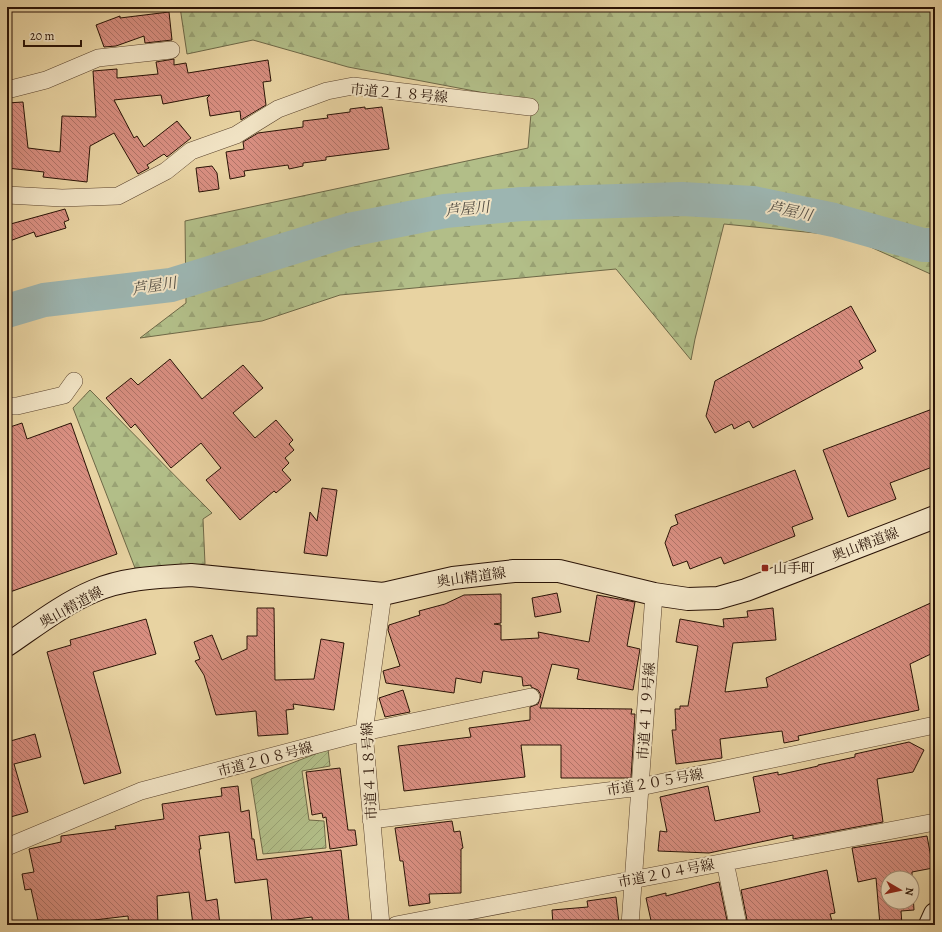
<svg xmlns="http://www.w3.org/2000/svg" width="942" height="932" font-family="Alegreya,'Noto Serif JP',serif">
  <style>
    .forest { fill: url(#forest-firs); stroke: #6e6847 }
    .garden { fill: url(#garden-furrows); stroke: #6e6847 }
    .lines { fill: none; stroke-linecap: round; stroke-linejoin: round }
    .river { stroke: #9cb5b1; stroke-width: 34 }
    .building { fill: url(#building-back-hatch); stroke: #2a1306 }
    .street-casing { stroke: #5a432d; stroke-width: 18 }
    .secondary-casing { stroke: #2a1306; stroke-width: 24 }
    .street { stroke: #f0e2c3; stroke-width: 17 }
    .secondary { stroke: #f0e2c3; stroke-width: 22 }
    .poi-dot { fill: #8f2418; stroke: #f0e2c3; stroke-width: 1.5 }
    .labels { text-anchor: middle; stroke-width: 4; stroke-linejoin: round; paint-order: stroke }
    .street-label { font-size: 14px; fill: #2a1306; stroke: #f0e2c3 }
    .poi-label { font-size: 14px; fill: #2a1306; stroke: #f0e2c3; text-anchor: start }
    .water-label { font-size: 15px; font-style: italic; fill: #524c42; stroke: #f0e2c3 }
  </style>
  <defs>
    <pattern id="forest-firs" width="22" height="20" patternUnits="userSpaceOnUse"><rect width="22" height="20" fill="#b2be88"/><path d="M5 1l3.5 6h-7zM16 11l3.5 6h-7z" fill="#99a274"/></pattern>
    <pattern id="garden-furrows" width="10" height="10" patternUnits="userSpaceOnUse"><rect width="10" height="10" fill="#b2be88"/><path d="M-1 1l2-2M0 10L10 0M9 11l2-2" fill="none" stroke="#99a274"/></pattern>
    <pattern id="building-back-hatch" width="6" height="6" patternUnits="userSpaceOnUse"><rect width="6" height="6" fill="#d88e80"/><path d="M-1 5l2 2M0 0l6 6M5-1l2 2" fill="none" stroke="#af7367"/></pattern>
  </defs>
  <rect width="100%" height="100%" fill="#e8d3a2"/>
  <filter id="stains"><feTurbulence type="fractalNoise" baseFrequency=".005" numOctaves="4"/><feColorMatrix values="0 0 0 0 .2 0 0 0 0 .09 0 0 0 0 .02 0 0 0 .5 -.17"/></filter>
  <radialGradient id="worn" r=".72"><stop offset=".6" stop-color="#630" stop-opacity="0"/><stop offset="1" stop-color="#630" stop-opacity=".3"/></radialGradient>
  <path class="forest" d="M180,7H935V276L846,236L724,224L695,339L691,360L616,269L340,295L262,321L140,338L186,303L185,221L528,148L532,102L348,67L253,40L187,54Z
    M90,390L212,513L203,519L205,564L135,568L73,408Z"/>
  <path class="garden" d="M328,749L330,766L302,771L309,820L324,821L326,848L263,854L251,779Z"/>
  <g class="lines">
    <path class="river" d="M7,311L44,300L171,285L349,230L445,211L522,204L682,199L753,203L834,220L923,245H935"/>
  </g>
  <path class="building" d="M169,12L172,40L145,43L144,36L116,46L104,47L96,25L120,16V18Z
    M174,59V65L186,63L188,73L268,60L271,81L263,82L266,105L241,120L240,111L210,116L207,98L210,95L163,104L161,95L114,100L134,138L137,136L144,147L177,121L191,138L167,157L164,154L147,165L149,168L138,174L114,133L90,146L87,182L43,177L44,172L7,168L9,129H7V103L23,102L28,148L60,152L62,116L96,117L93,71L117,69V78L158,74L156,62Z
    M365,107V109L382,107L389,149L326,157V160L303,163V166L289,169L288,165L244,171L245,176L230,179L226,152L244,149L243,142L258,133L303,127V121L328,118L327,115L350,112V109Z
    M212,166L217,173L219,189L199,192L196,168Z
    M65,209L69,220L64,222L66,228L36,237L34,232L7,242V225Z
    M851,306L876,351L859,361L863,368L753,428L749,421L734,429L732,424L715,433L706,416L715,381Z
    M170,359L202,399L243,365L263,388L233,413L255,438L276,420L293,440L289,444L294,450L285,458L289,463L282,470L291,480L276,493L274,491L240,520L206,480L221,468L201,443L171,468L135,424L131,428L106,398L131,378L138,385Z
    M935,408V466L890,483L896,499L848,517L823,450Z
    M22,423L27,439L71,423L117,554L7,593V428Z
    M795,470L813,519L792,527L795,536L724,564L721,557L690,569L687,561L673,566L665,543L671,527L678,524L675,515Z
    M322,488L337,490L327,556L304,553L310,512L317,521Z
    M557,593L561,612L535,617L532,598Z
    M501,594V623L494,624L501,625V640L539,638L538,632L589,642L597,595L635,602L627,646L640,649L633,690L577,679L579,669L552,664L540,708L632,709L631,714H635L631,778H561V745H521L525,777L404,791L398,746L471,737L469,728L530,720V707L538,704L541,695L538,690L531,687V685L523,686L522,677L483,671L481,683L456,678L454,693L386,683L383,671L400,666L388,630L389,625L420,615L419,611L445,604L464,595Z
    M935,601V652L910,664L919,710L798,736L799,740L784,743L782,731L720,739L722,758L676,764L672,730H676L675,709H680V706H688L698,646L676,642L680,619L724,627L723,619L748,617L747,611L773,608L776,640L733,643L725,692L768,687L766,678Z
    M257,608H274L275,680L314,679L321,639L344,643L334,710L293,704L294,709L286,710L288,734L258,736L256,711L216,715L204,675L195,661L200,659L194,642L212,635L222,660L247,649V636H257Z
    M146,619L156,654L93,672L121,773L84,784L47,652L71,645L70,640Z
    M403,690L410,712L385,717L379,698Z
    M35,734L41,757L14,764L28,812L7,818V742Z
    M909,742L924,750L913,772L877,779L883,822L793,839V835L709,853L658,851L660,831L667,832L660,797L708,786L715,821L760,812L753,777L778,772V775L818,766V765L855,757V754Z
    M340,768L348,830H355L357,845L330,849L326,817L323,818L322,813L312,815L306,772Z
    M238,786L241,812L249,810L252,839H254L257,860L341,850L349,921L313,925L312,917L272,922L267,879L235,883L229,832L199,836L201,849H199L206,901L217,899L220,925H193L189,892L157,896L158,925H129L128,916L69,923V925H39L31,889L25,890L22,874L34,872L29,849L61,842V836L116,829L115,826L164,819L162,804L222,796L221,788Z
    M452,821L454,832L460,831L463,848L461,849V893L429,894L430,903L409,906L403,861H400L395,828Z
    M927,836L933,868L912,872V878H888V902H912V879L914,910L901,911L902,925H880L876,878L858,882L852,848Z
    M827,870L835,913L830,914L833,925H748L741,890Z
    M719,882L728,925H713L712,922L698,925H652L646,898L666,893V896Z
    M616,897L619,923L606,925H553L552,910L588,907L587,901Z"/>
  <g class="lines">
    <g class="street-casing">
      <path id="street" d="M7,90L46,80L98,58L171,50
        M7,195L62,198L118,196L166,171L191,151L236,135L278,109L327,91L353,86L530,107
        M7,406H17L64,395L74,381
        M371,820L640,787L935,725
        M7,847L141,791L364,732L531,697
        M725,862L738,925
        M381,925L364,732L383,594
        M396,925L935,822
        M630,925L654,594"/>
    </g>
    <g class="secondary-casing">
      <path id="secondary" d="M7,645C35,626 63,604 94,591C124,578 158,577 191,575L383,594L453,578L514,571H559L654,594L688,599L718,598L746,590L935,517
        M930,925L935,914"/>
    </g>
    <use href="#street" class="street"/>
    <use href="#secondary" class="secondary"/>
  </g>
  <rect class="poi-dot" x="761" y="564" width="8" height="8" rx="2"/>
  <g class="labels">
    <g class="street-label">
      <text transform="translate(399 93) rotate(5)" y="5">市道２１８号線</text>
      <text transform="translate(865 544) rotate(-21)" y="5">奥山精道線</text>
      <text transform="translate(471 577) rotate(-8)" y="5">奥山精道線</text>
      <text transform="translate(71 607) rotate(-29)" y="5">奥山精道線</text>
      <text transform="translate(646 711) rotate(-86)" y="5">市道４１９号線</text>
      <text transform="translate(265 759) rotate(-15)" y="5">市道２０８号線</text>
      <text transform="translate(369 771) rotate(-93)" y="5">市道４１８号線</text>
      <text transform="translate(655 782) rotate(-10)" y="5">市道２０５号線</text>
      <text transform="translate(666 873) rotate(-11)" y="5">市道２０４号線</text>
    </g>
    <g class="poi-label">
      <text x="773" y="573">山手町</text>
    </g>
    <g class="water-label">
      <text transform="translate(467 209) rotate(-6)" y="5">芦屋川</text>
      <text transform="translate(790 211) rotate(12)" y="5">芦屋川</text>
      <text transform="translate(154 286) rotate(-9)" y="5">芦屋川</text>
    </g>
  </g>
  <rect width="942" height="932" fill="none" stroke="#e8d3a2" stroke-width="24"/>
  <rect x="8" y="8" width="926" height="916" fill="none" stroke="#2a1306" stroke-width="2"/>
  <rect x="12" y="12" width="918" height="908" fill="none" stroke="#2a1306"/>
  <g transform="translate(900 890) rotate(99)"><circle r="19" fill="#f0e2c3" stroke="#a18f77"/>
  <path d="M0-3L7 15L0 10L-7 15Z" fill="#8f2418"/>
  <text y="-6" font-size="11" font-weight="bold" text-anchor="middle" fill="#2a1306">N</text>
  </g>
  <path d="M24 40v6h57v-6" fill="none" stroke="#2a1306" stroke-width="2"/>
  <text x="30" y="40" font-size="12" fill="#2a1306" stroke="#f0e2c3" stroke-width="3" paint-order="stroke">20 m</text>
  <rect width="100%" height="100%" filter="url(#stains)"/>
  <rect width="100%" height="100%" fill="url(#worn)"/>
</svg>
